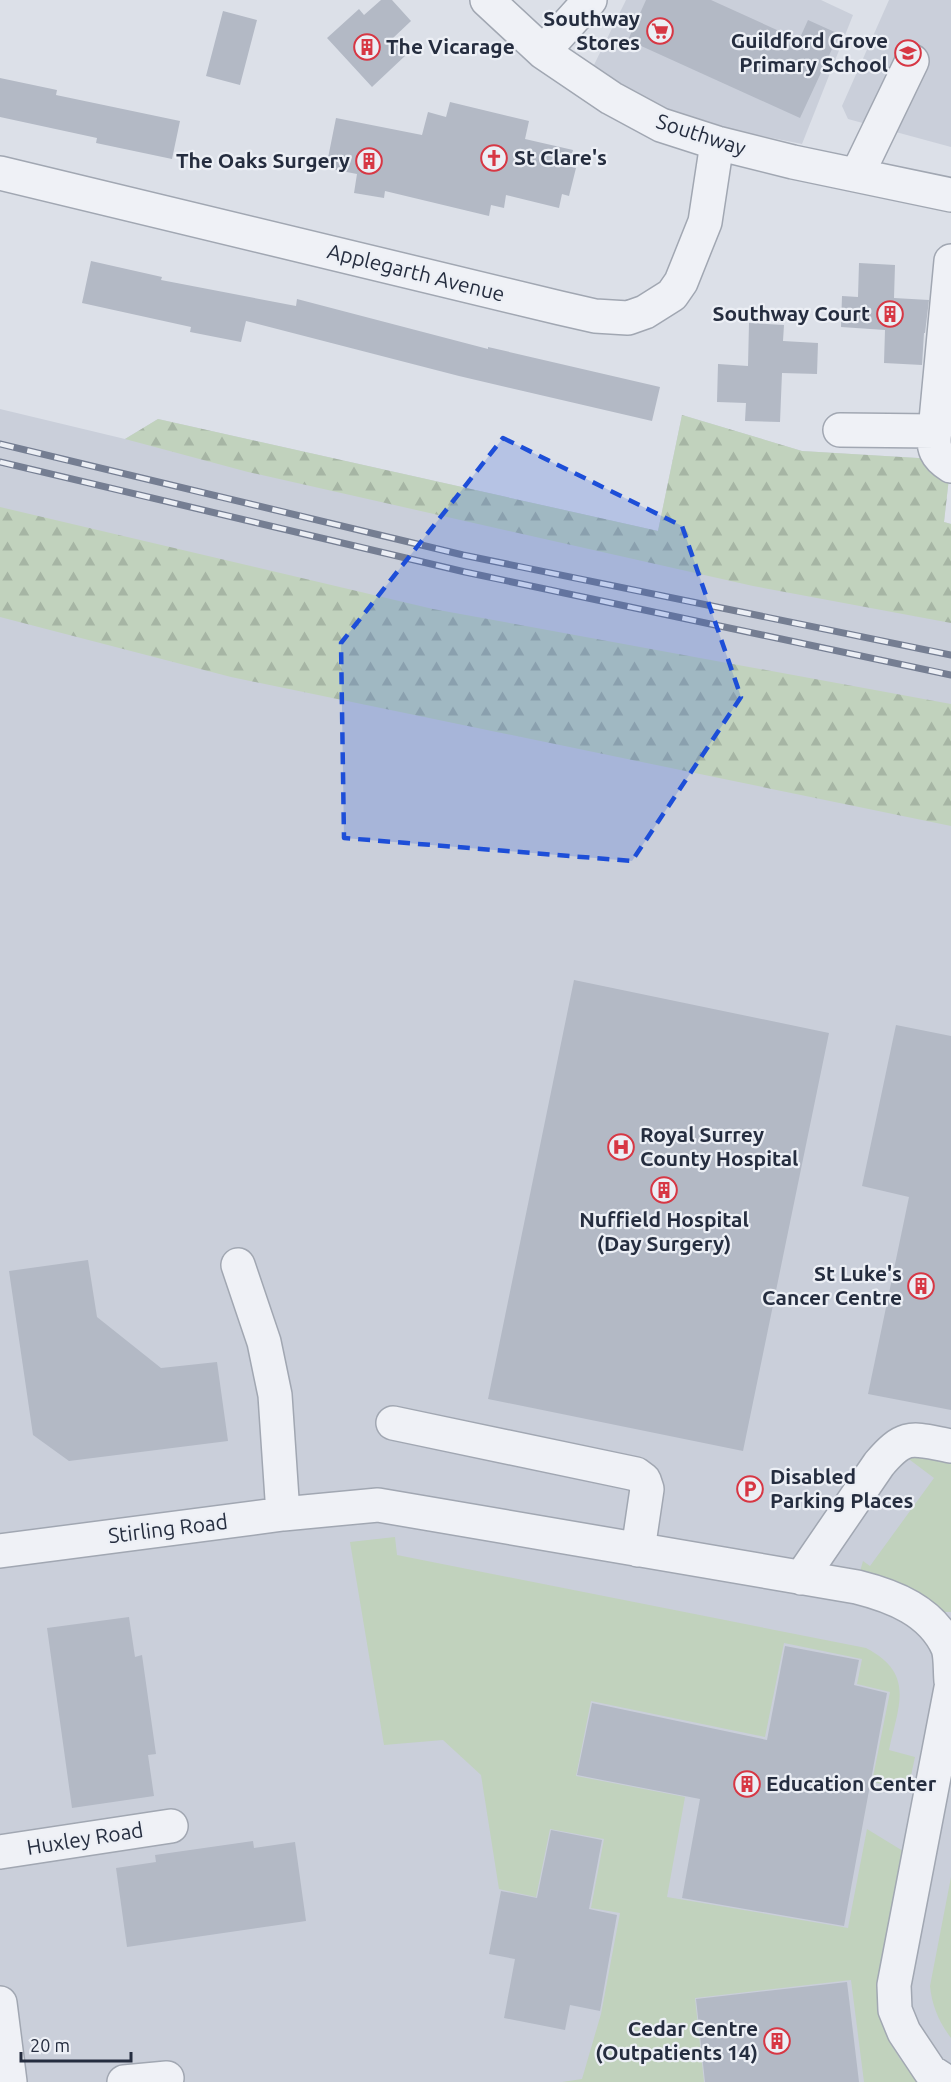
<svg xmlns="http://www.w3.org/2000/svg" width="951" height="2082" font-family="Ubuntu,sans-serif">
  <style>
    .built { fill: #cacfda }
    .green { fill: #c1d2bd }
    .forest { fill: url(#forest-firs) }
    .building { fill: #b3b9c5 }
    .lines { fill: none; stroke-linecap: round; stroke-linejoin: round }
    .minor-casing { stroke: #a1a7b2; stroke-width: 36 }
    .minor { stroke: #eff1f6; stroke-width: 33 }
    .rail-casing { stroke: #757e92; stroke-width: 7 }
    .rail { stroke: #eceff5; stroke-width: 4.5; stroke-dasharray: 14; stroke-linecap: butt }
    .marked { fill: #1d4ed8; fill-opacity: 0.2; stroke: #1d4ed8; stroke-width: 4.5; stroke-dasharray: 12 8; stroke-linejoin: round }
    .labels { text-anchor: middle; stroke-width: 4.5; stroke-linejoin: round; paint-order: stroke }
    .poi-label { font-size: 21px; font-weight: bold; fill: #252d3f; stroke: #eceff5; text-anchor: end }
    .street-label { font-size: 21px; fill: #252d3f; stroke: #eceff5 }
  </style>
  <defs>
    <pattern id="forest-firs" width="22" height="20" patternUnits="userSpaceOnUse" patternTransform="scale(1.5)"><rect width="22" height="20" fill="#c1d2bd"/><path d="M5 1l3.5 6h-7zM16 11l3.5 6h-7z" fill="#a6b5a4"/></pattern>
  </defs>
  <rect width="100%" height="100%" fill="#dce0e8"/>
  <path class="built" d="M626,0H821L853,15L802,144L671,118L590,73Z
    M889,0H951V147L848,119L842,106Z
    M0,409L125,439L158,419L658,531L682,415L802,451L951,460L944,522L951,524V2082H0Z"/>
  <path class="green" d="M918,1453L951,1459V1612H944L859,1575L863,1561L870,1566L934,1478L906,1457Z
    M395,1537L397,1555L866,1648C916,1674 898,1706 889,1750L915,1757L910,1780L901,1788L872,1782L890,1692L857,1684L862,1659L784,1643L765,1737L591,1701L576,1776L685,1797L667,1897L848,1928L867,1829L903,1851L878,1984L881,2014L888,2039L900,2059L921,2082H864L851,1980L695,1998L704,2082H562L582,2079L601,2014L620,1913L591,1908L604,1839L550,1829L536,1897L499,1889L481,1775L443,1740L384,1745L350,1542Z
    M951,1877V2038C939,2022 932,2006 930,1986Z"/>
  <path class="forest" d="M682,415L802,451L951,460L944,522L951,524V623L753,586L248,472L125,439L158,419L658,531Z
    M0,507L433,609L951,704V826L231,677L0,617Z"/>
  <path class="building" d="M381,0H392L411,21L392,39L406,55L372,87L327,38L359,9L364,15Z
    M646,0H711L799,40L808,20L839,34L800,118L628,40Z
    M223,11L257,20L240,85L206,76Z
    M0,78L57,90L56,95L180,121L172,159L96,143L97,138L0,117Z
    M450,102L529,121L525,139L573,150L569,166L576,168L569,196L562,194L559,208L506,195L504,208L491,205L489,216L385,191L384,198L354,193L357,174L326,168L336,118L422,135L428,112L446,117Z
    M91,261L162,277L161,280L296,306L297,299L488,349V347L660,387L652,421L459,376L246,321L241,342L190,332L191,327L82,303Z
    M859,263L895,265L894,298L929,300L925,333H924L922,365L884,363L885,330L841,327L842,296L858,297Z
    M749,323L784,325L783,341L818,343L817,374L782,373L780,422L745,421L746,403L717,402L718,364L748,366Z
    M574,980L829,1033L743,1451L488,1399Z
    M896,1025L951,1036V1410L868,1394L909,1197L862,1186Z
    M88,1260L97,1317L161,1368L217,1362L228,1441L69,1461L33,1435L9,1271Z
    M129,1617L135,1657L142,1655L156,1754L148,1755L154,1796L72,1808L47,1628Z
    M785,1646L859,1660L854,1685L887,1693L844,1926L682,1898L700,1799L577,1775L592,1703L767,1740Z
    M551,1830L602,1840L589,1909L617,1915L600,2011L570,2005L565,2030L504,2018L515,1959L489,1954L501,1891L537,1898Z
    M253,1841L254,1848L295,1842L306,1921L127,1947L116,1868L156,1862L155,1855Z
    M847,1982L859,2082H705L696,1999Z"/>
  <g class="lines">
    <g class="minor-casing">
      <path id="minor" d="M487,0L543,52L611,98L661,125L717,143L793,162L951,195
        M543,52L590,0
        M0,173L560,308L595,316L628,318L645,312L672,295L681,282L705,222L717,143
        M857,175L912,61
        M840,430L935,431L951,261
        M935,431C932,448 936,457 951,466
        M238,1265L264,1342L275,1395L283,1514
        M393,1423L636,1474L644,1480L647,1489L638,1550
        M0,1551L283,1514L378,1505L857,1587C893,1596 932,1611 948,1648C951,1657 950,1671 951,1681
        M801,1578L879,1464C906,1432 913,1439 951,1446
        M0,1852L171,1826
        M0,2003L10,2082
        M124,2082L167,2078
        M947,2082L930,2071L904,2032L895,2010L894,1985L951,1688"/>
    </g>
    <use href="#minor" class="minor"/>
    <g class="rail-casing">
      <path id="rail" d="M0,444L463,555L951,655
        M0,462L465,572L951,675"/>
    </g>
    <use href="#rail" class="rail"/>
  </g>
  <path class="marked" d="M503,438L682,526L741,697L632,861L344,838L341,643Z"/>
  <defs>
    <g id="supermarket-ring" transform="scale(1.35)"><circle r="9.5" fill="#eceff5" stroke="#d73744" stroke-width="1.5"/><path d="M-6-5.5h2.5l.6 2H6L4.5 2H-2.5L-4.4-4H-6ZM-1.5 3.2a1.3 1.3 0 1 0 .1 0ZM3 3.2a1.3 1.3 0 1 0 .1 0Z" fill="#d73744"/></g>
    <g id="building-ring" transform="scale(1.35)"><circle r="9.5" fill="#eceff5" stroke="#d73744" stroke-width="1.5"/><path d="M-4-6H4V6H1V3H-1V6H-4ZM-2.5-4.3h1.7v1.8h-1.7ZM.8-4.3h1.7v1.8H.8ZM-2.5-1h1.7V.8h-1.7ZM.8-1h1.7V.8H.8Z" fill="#d73744"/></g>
    <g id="school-ring" transform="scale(1.35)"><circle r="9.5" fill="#eceff5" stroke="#d73744" stroke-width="1.5"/><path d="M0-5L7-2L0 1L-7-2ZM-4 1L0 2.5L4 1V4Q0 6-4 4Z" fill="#d73744"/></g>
    <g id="church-ring" transform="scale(1.35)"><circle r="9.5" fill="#eceff5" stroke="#d73744" stroke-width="1.5"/><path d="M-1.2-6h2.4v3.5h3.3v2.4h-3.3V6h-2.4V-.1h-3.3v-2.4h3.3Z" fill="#d73744"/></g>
    <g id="hospital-ring" transform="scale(1.35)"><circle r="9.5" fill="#eceff5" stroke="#d73744" stroke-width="1.5"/><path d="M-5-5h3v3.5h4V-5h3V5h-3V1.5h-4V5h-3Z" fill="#d73744"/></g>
    <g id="parking-ring" transform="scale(1.35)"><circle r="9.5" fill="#eceff5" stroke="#d73744" stroke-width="1.5"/><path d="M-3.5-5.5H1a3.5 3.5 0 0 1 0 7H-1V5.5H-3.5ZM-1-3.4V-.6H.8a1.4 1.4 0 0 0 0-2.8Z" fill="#d73744"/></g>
  </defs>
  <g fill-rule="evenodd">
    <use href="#supermarket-ring" x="660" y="31"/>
    <use href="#building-ring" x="367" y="47"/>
    <use href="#school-ring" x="908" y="53"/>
    <use href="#church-ring" x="494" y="158"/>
    <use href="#building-ring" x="369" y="161"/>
    <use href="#building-ring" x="890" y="314"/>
    <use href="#hospital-ring" x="621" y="1147"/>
    <use href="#building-ring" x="664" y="1190"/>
    <use href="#building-ring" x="921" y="1286"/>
    <use href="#parking-ring" x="750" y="1489"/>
    <use href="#building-ring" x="747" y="1784"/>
    <use href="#building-ring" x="777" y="2041"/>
  </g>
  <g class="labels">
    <g class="poi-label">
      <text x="640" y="26">Southway<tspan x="640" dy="24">Stores</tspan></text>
      <text x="888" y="48">Guildford Grove<tspan x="888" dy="24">Primary School</tspan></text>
      <text x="386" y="54" text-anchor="start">The Vicarage</text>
      <text x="514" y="165" text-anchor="start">St Clare's</text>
      <text x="350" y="168">The Oaks Surgery</text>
      <text x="870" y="321">Southway Court</text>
      <text x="640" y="1142" text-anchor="start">Royal Surrey<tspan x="640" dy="24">County Hospital</tspan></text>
      <text x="664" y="1227" text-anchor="middle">Nuffield Hospital<tspan x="664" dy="24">(Day Surgery)</tspan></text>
      <text x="902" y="1281">St Luke's<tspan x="902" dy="24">Cancer Centre</tspan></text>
      <text x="770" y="1484" text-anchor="start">Disabled<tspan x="770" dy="24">Parking Places</tspan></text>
      <text x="766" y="1791" text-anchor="start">Education Center</text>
      <text x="758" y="2036">Cedar Centre<tspan x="758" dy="24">(Outpatients 14)</tspan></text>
    </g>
    <g class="street-label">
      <text transform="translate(701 135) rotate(18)" y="7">Southway</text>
      <text transform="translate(416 273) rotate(14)" y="7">Applegarth Avenue</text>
      <text transform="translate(168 1529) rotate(-7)" y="7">Stirling Road</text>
      <text transform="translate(85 1839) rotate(-9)" y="7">Huxley Road</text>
    </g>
  </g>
  <path d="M21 2052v9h110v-9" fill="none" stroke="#252d3f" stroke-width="3"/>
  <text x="30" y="2052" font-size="18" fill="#252d3f" stroke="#eceff5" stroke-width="4.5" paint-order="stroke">20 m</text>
</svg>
